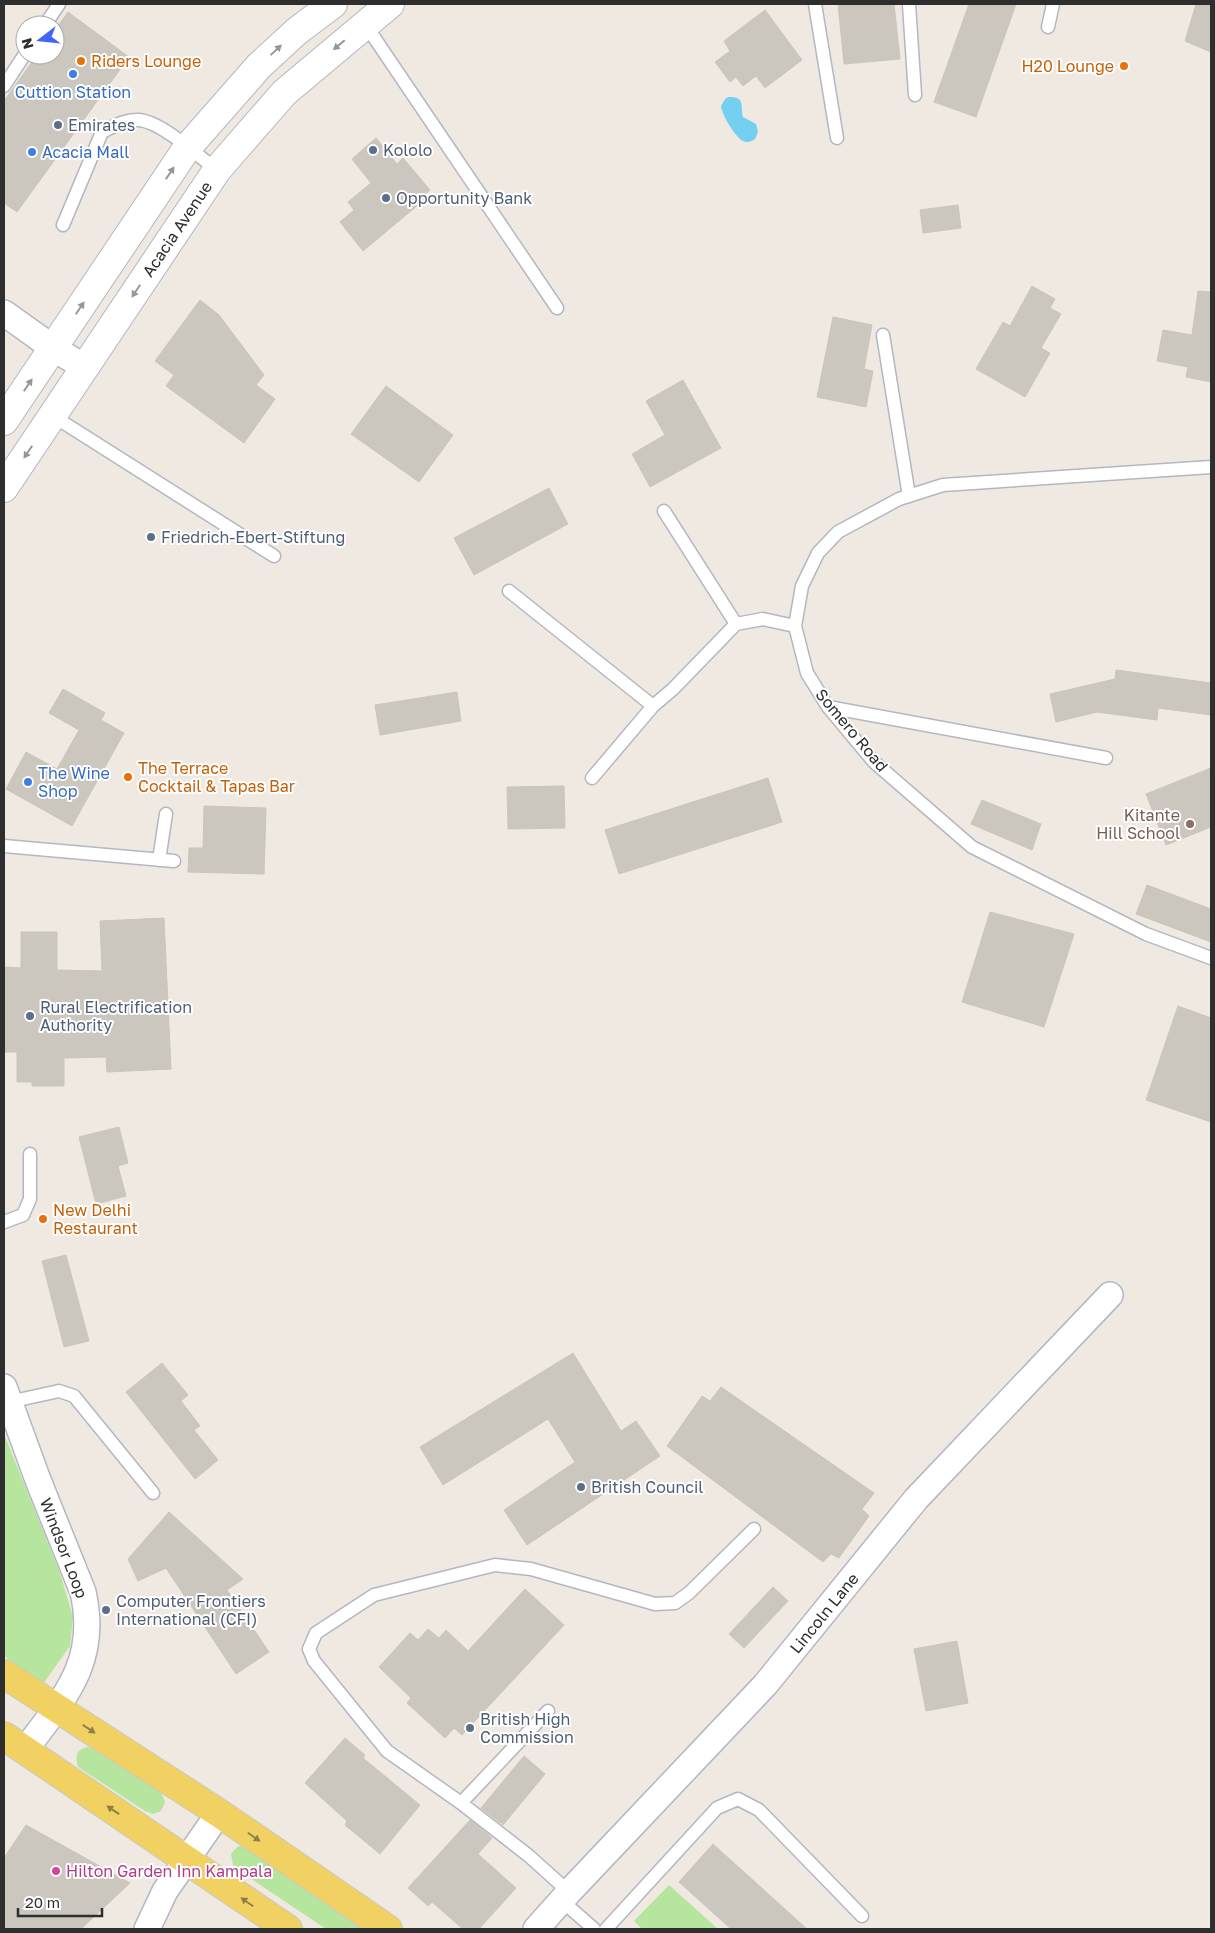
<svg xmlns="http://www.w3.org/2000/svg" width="1215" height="1933" font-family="'Golos Text',sans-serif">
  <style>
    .green { fill: #b6e59e }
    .water { fill: #75cff0 }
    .building { fill: #cbc7bf; stroke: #cbc5ba }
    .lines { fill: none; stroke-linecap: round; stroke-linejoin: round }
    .service-casing { stroke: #b4b7c1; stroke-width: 15 }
    .minor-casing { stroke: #b4b7c1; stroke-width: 28 }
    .secondary-casing { stroke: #b4b7c1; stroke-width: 30 }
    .primary-casing { stroke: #c9c9c9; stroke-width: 30 }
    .service { stroke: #fff; stroke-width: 12 }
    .minor { stroke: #fff; stroke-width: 25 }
    .secondary { stroke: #fff; stroke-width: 28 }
    .primary { stroke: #f2d163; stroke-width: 28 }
    .oneway { fill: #969696 }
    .oneway2 { fill: #908048 }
    .food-dot { fill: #e8710a; stroke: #fff; stroke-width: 2 }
    .shop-dot { fill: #3f7fe0; stroke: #fff; stroke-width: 2 }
    .service-dot { fill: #5c6f8a; stroke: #fff; stroke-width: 2 }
    .education-dot { fill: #8d6e63; stroke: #fff; stroke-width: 2 }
    .hotel-dot { fill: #d1479c; stroke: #fff; stroke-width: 2 }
    .labels { text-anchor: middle; stroke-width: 4; stroke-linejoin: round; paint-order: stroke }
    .food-label { font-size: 16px; fill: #c56008; stroke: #fff; text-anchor: start }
    .shop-label { font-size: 16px; fill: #366cbe; stroke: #fff; text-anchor: start }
    .service-label { font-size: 16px; fill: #4e5e75; stroke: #fff; text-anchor: start }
    .street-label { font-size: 16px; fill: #2e2e2e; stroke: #fff }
    .education-label { font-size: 16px; fill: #785e54; stroke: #fff; text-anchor: end }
    .hotel-label { font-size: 16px; fill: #b23c85; stroke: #fff; text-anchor: start }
  </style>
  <rect width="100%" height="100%" fill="#efe9e1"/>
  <path class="green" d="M4,1434L60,1573L73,1617L70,1646L43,1684L4,1656Z
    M88,1747L96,1749L161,1792L165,1802L161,1811L153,1814L145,1811L78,1767C75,1756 76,1749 88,1747Z
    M244,1845L364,1929H326L238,1870L233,1865L231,1854L237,1847Z
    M669,1885L718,1929H642L634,1921Z"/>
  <path class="water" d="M728,97C746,96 740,106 743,117L756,124L758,132L755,139C751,142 747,143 743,141C735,137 722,115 721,106L725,99Z"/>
  <path class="building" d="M838,4H894L900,59L844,64Z
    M969,4H1016L976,117L934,102Z
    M1196,4H1211V52L1185,41Z
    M765,10L802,60L765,88L756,76L743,86L736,77L730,82L715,62L730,51L724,41Z
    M68,12L129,57L17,212L4,203V101L37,55H55V30Z
    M376,138L397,164L403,158L430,190L421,197L424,200L363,251L340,222L354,210L348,202L371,183L352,159Z
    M958,205L961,228L923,233L920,210Z
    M1032,286L1055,299L1050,308L1061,314L1041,348L1050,353L1025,397L976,369L1003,322L1010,326Z
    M1198,291L1211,292V382L1186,377L1188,367L1157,361L1163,330L1192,335Z
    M200,300L219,315L264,375L256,385L275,399L244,443L166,386L174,375L155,361Z
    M833,317L872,325L864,369L873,371L866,407L817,397Z
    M683,380L721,448L650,487L632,454L665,435L646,401Z
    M386,386L453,435L419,482L351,434Z
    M549,488L568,524L474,575L454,538Z
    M1116,670L1211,683V715L1158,708L1157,720L1097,712L1056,722L1050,694L1115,679Z
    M63,689L105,713L101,720L124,733L72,826L6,789L26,752L57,769L79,730L49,713Z
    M457,692L461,721L380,735L375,705Z
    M1211,768V827L1166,845L1146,794Z
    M768,778L782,822L619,874L605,830Z
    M564,786L565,828L508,829L507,787Z
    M982,800L1041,824L1032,850L971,824Z
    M204,806L266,808L264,874L188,872L189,848H203Z
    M1147,885L1211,909V942L1136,914Z
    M990,912L1074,934L1044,1027L962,1002Z
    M164,918L171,1069L107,1072L106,1057L64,1058V1086H32V1082H17V1052H5V967L21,968V932H57V970L102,971L100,921Z
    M1178,1006L1211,1018V1122L1146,1100Z
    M119,1127L128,1163L118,1166L126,1196L96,1204L79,1137Z
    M66,1255L89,1341L64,1347L42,1261Z
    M573,1353L621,1431L636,1421L660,1456L527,1545L504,1510L575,1462L548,1419L443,1485L420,1447Z
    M162,1363L188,1395L181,1401L200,1426L194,1430L218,1460L195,1479L126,1392Z
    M721,1387L874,1493L862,1509L869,1516L839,1558L831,1554L823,1562L667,1446L702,1396L710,1401Z
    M169,1512L243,1579L227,1590L269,1652L236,1674L166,1568L138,1581L128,1559Z
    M773,1587L788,1601L744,1648L729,1634Z
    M525,1589L564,1625L462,1735L454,1728L445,1738L407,1703L411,1698L379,1667L410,1633L418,1640L428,1629L439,1638L446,1630L468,1651Z
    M957,1641L968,1703L926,1711L914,1649Z
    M345,1738L365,1755L363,1758L420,1805L380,1854L345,1825L347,1821L305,1783Z
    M524,1756L545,1774L503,1825L481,1808Z
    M470,1820L492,1838L478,1854L516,1888L479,1929H463L432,1902L428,1906L408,1888Z
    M26,1825L130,1883L81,1929H4V1858Z
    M713,1844L807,1929H731L679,1882Z"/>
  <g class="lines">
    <g class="service-casing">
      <path id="service" d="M815,4L837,138
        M909,4L915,95
        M365,24L557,308
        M45,25L59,4
        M1048,27L1053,4
        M4,86L25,54
        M63,225L102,132C114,126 126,119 139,120C162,122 198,156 217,170
        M883,335L909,496
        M53,416L274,556
        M1211,467L943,485L899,499L838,532L818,553L802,586L795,626L807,673L828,707L874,762L972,847L1146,934L1211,958
        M664,511L736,624
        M509,591L653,706
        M828,707L1106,758
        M592,778L653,706L673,689L736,624L763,619L795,626
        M4,846L174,861
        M159,860L166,814
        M4,1222L23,1215L30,1199V1154
        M9,1402L59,1391L74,1396L153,1493
        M461,1803L548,1711
        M569,1892L529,1856L461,1803L387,1751L314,1661L309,1649L316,1633L374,1595L495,1565L531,1569L655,1604L675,1603L689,1593L754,1529
        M561,1900L594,1929
        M606,1929L717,1808L738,1799L759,1810L862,1916"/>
    </g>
    <g class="minor-casing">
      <path id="minor" d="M4,313L53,348L84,367
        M4,1387L38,1480L83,1592C99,1662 64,1698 25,1750
        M147,1929L165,1891L219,1813
        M536,1929L569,1892L765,1685L916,1499L1110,1295"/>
    </g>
    <g class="secondary-casing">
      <path id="secondary" d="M4,421L187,148L259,66L297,31L333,4
        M4,488L217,170L284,93L390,4"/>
    </g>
    <g class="primary-casing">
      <path id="primary" d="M4,1674L219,1813L388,1929
        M4,1736L288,1929"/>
    </g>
    <use href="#service" class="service"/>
    <use href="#minor" class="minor"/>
    <use href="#secondary" class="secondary"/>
    <use href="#primary" class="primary"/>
  </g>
  <defs><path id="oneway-solid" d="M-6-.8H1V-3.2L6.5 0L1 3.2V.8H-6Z" transform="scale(1.25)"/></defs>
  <g class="oneway">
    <use href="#oneway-solid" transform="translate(339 45) rotate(140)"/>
    <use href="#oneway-solid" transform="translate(276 50) rotate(-43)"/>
    <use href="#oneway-solid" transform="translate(170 173) rotate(-56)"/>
    <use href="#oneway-solid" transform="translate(136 291) rotate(124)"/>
    <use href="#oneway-solid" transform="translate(80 308) rotate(-56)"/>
    <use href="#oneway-solid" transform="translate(28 385) rotate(-56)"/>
    <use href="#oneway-solid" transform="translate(28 452) rotate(124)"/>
  </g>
  <g class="oneway2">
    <use href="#oneway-solid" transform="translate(89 1729) rotate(33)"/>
    <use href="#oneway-solid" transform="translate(113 1810) rotate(-146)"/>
    <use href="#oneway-solid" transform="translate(254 1837) rotate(35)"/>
    <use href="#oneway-solid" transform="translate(247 1902) rotate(-145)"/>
  </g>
  <g class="food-dot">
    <circle cx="81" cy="61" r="5"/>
    <circle cx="1124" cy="66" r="5"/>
    <circle cx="128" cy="777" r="5"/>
    <circle cx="43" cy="1219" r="5"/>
  </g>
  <g class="shop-dot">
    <circle cx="73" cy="74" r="5"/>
    <circle cx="32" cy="152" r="5"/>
    <circle cx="28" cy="782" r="5"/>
  </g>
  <g class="service-dot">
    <circle cx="58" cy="125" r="5"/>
    <circle cx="373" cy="150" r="5"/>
    <circle cx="386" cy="198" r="5"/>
    <circle cx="151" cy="537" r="5"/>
    <circle cx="30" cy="1016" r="5"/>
    <circle cx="581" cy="1487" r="5"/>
    <circle cx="106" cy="1610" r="5"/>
    <circle cx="470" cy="1728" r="5"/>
  </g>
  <circle class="education-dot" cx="1190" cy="824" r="5"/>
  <circle class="hotel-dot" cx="56" cy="1871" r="5"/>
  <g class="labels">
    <g class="food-label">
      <text x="91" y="67">Riders Lounge</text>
      <text x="1114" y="72" text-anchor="end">H20 Lounge</text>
      <text x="138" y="774">The Terrace<tspan x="138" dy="18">Cocktail &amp; Tapas Bar</tspan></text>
      <text x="53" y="1216">New Delhi<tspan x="53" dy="18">Restaurant</tspan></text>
    </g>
    <g class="shop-label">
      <text x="73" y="98" text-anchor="middle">Cuttion Station</text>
      <text x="42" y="158">Acacia Mall</text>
      <text x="38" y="779">The Wine<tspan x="38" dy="18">Shop</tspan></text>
    </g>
    <g class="service-label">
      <text x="68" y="131">Emirates</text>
      <text x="383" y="156">Kololo</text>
      <text x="396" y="204">Opportunity Bank</text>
      <text x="161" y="543">Friedrich-Ebert-Stiftung</text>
      <text x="40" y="1013">Rural Electrification<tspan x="40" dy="18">Authority</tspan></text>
      <text x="591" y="1493">British Council</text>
      <text x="116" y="1607">Computer Frontiers<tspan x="116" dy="18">International (CFI)</tspan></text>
      <text x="480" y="1725">British High<tspan x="480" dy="18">Commission</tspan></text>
    </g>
    <g class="street-label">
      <text transform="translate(177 229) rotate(-56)" y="6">Acacia Avenue</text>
      <text transform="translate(852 730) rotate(50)" y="6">Somero Road</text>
      <text transform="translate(64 1548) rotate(69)" y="6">Windsor Loop</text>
      <text transform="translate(824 1613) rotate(-51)" y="6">Lincoln Lane</text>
    </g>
    <g class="education-label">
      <text x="1180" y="821">Kitante<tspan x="1180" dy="18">Hill School</tspan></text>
    </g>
    <g class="hotel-label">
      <text x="66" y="1877">Hilton Garden Inn Kampala</text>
    </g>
  </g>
  <rect width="1215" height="1933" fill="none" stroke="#2e2e2e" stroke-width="10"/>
  <g transform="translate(40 40) rotate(254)"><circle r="24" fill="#ffffff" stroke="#ababab"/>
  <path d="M0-4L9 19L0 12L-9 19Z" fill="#4264fb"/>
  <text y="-8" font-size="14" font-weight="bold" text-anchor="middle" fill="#2e2e2e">N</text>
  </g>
  <path d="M18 1908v8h84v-8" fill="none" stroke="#2e2e2e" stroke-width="2.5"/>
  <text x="25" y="1908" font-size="15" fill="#2e2e2e" stroke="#ffffff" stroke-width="4" paint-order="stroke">20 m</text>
</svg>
